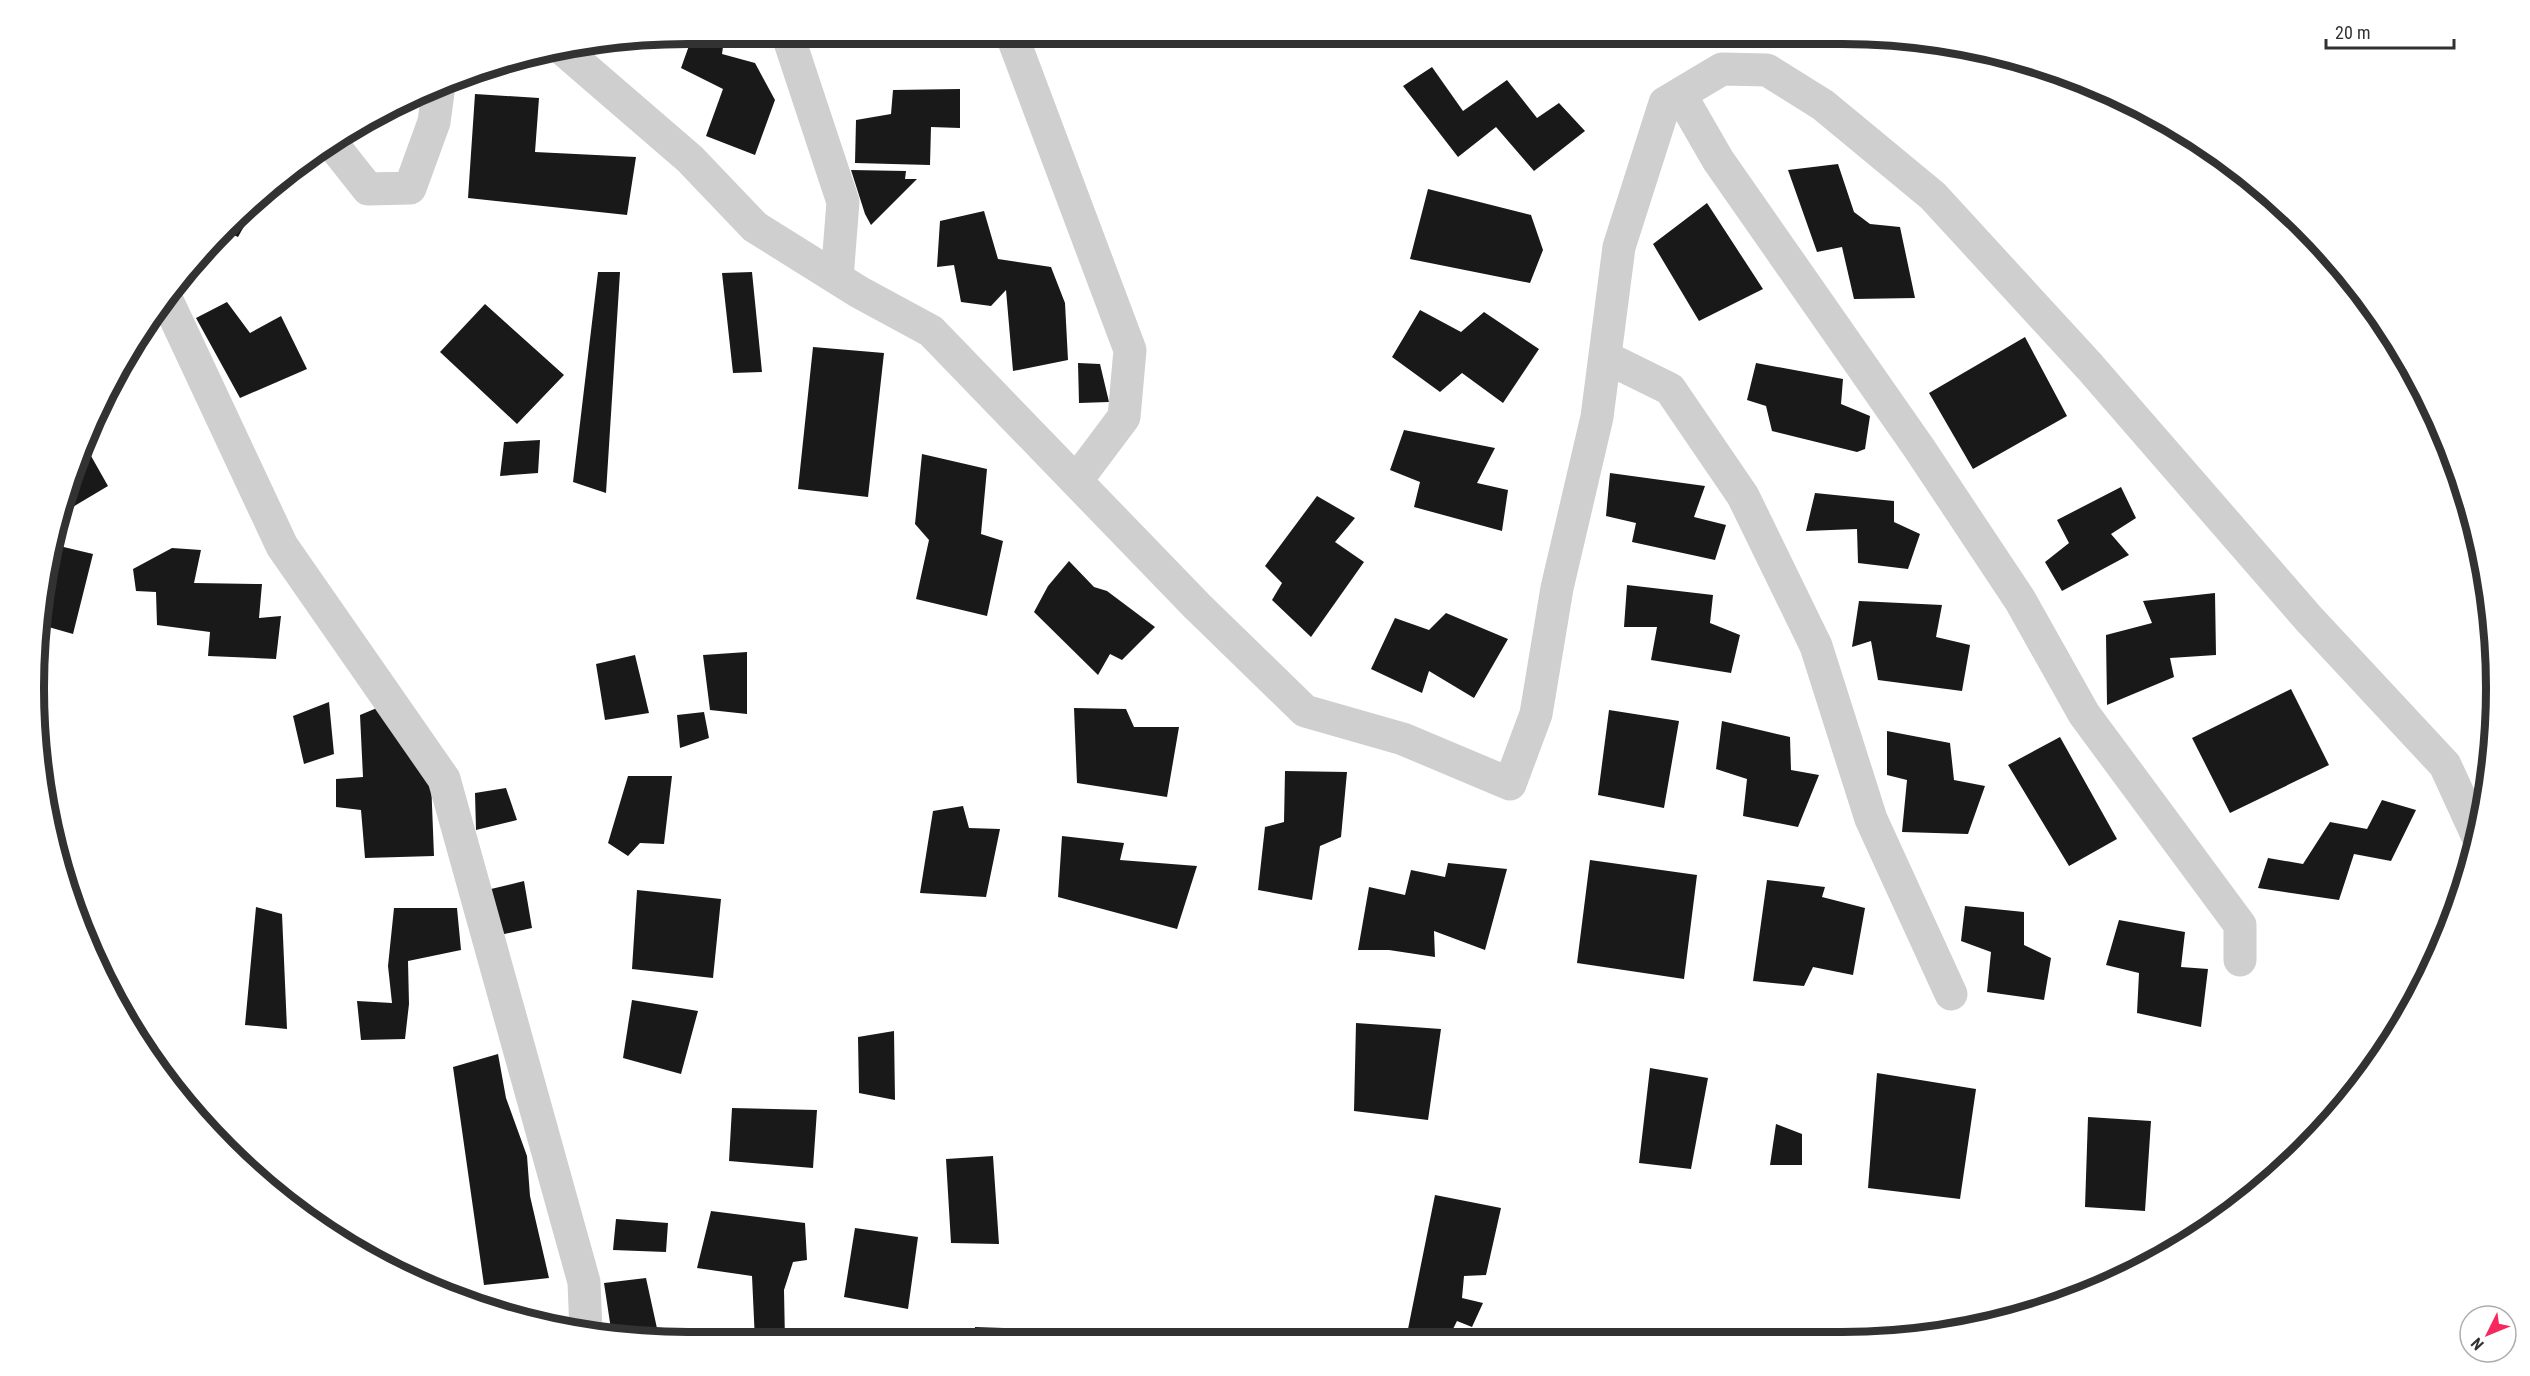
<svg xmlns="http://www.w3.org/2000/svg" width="2530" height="1376" font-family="'Roboto Condensed',sans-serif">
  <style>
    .building { fill: #191919 }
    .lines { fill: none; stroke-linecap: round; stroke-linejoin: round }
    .minor { stroke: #cfcfcf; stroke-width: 33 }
    .rim { fill: none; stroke: #323232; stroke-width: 8 }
  </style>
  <rect width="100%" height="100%" fill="#fff"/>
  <path class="building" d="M725,33L722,54L755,63L775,100L755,155L706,136L723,89L681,68L691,40L681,34Z
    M1524,34H1569L1568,44Z
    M1432,67L1463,111L1507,80L1537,118L1559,103L1585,131L1534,171L1496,127L1458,157L1403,86Z
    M960,89V128L931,127L930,165L855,163L856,120L891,114L893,90Z
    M475,94L539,98L535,152L636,157L627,215L468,198Z
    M1838,164L1854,212L1870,224L1900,227L1915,298L1854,299L1842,247L1817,252L1788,170Z
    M851,170L906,171L905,179H917L871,225L865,214Z
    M1428,189L1531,215L1543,250L1530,283L1410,259Z
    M254,201L258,202L238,237L223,230Z
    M1707,203L1763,289L1699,321L1653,244Z
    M984,211L998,259L1051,267L1065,303L1068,360L1013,371L1006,290L991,306L961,302L954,265L937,267L940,221Z
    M598,272H620L606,493L573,482Z
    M752,272L762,372L733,373L722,273Z
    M227,302L250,333L281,316L307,369L240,398L196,318Z
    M485,304L564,375L517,424L440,352Z
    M1420,310L1461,332L1484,312L1539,349L1503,403L1462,373L1440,392L1392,357Z
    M2025,337L2067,416L1973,469L1929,393Z
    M813,347L884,353L868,497L798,489Z
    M1078,363L1100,364L1109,402L1079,403Z
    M1756,363L1843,379L1841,404L1870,416L1865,449L1857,452L1772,431L1766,406L1747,400Z
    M1404,430L1495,448L1477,483L1508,490L1502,531L1414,507L1420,482L1390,470Z
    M82,440L108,486L66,511L59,508Z
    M540,440L538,473L500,476L504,442Z
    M922,454L987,469L981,534L1003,541L987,616L916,599L929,540L915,524Z
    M1610,473L1705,486L1694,517L1726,525L1715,560L1632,542L1636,523L1606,516Z
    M2121,487L2136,518L2111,534L2129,555L2062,591L2045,562L2069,543L2057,520Z
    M1815,493L1894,501V522L1920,534L1908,569L1858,563L1857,529L1806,531Z
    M1317,496L1355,518L1335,542L1364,562L1311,637L1272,600L1282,583L1265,566Z
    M51,544L93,554L73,634L38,624Z
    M172,548L201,550L194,583L262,584L259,618L281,616L276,659L208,656L210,632L157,625L156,592L136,591L133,569Z
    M1069,561L1094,587L1107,591L1155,627L1122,660L1110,654L1098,675L1034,612L1048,586Z
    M1627,585L1713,595L1710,623L1740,635L1731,673L1651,660L1657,627H1624Z
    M2215,593L2216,655L2170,658L2174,677L2107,705L2106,635L2152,623L2143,601Z
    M1859,601L1942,605L1936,637L1970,645L1962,691L1878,680L1871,641L1852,647Z
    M1446,613L1508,639L1474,698L1429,671L1422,693L1371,669L1395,618L1429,630Z
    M747,652V714L710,710L703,655Z
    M635,655L649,713L605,720L596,664Z
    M2291,689L2329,765L2230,813L2192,738Z
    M329,702L334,754L304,764L293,716Z
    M384,705L431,780L434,856L365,858L361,810L336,807V779L363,777L360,715Z
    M1074,708L1126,709L1134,727H1179L1167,797L1077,783Z
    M1609,710L1679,721L1664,808L1598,795Z
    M704,712L709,738L680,748L677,715Z
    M1722,721L1790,737L1791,770L1819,775L1798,827L1743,816L1747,779L1716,769Z
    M1887,731L1950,743L1954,780L1985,786L1968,834L1902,832L1907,780L1887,775Z
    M2060,737L2117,839L2069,866L2008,765Z
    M1285,771L1347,772L1341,837L1320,846L1312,900L1258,890L1265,827L1284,822Z
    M628,776H672L664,844L640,843L628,856L608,843Z
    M506,788L517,820L476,830L475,793Z
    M2382,800L2416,810L2391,861L2354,854L2339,900L2258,888L2268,858L2303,864L2330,822L2367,829Z
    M963,806L969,828L1000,829L986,897L920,893L933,811Z
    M1062,836L1124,843L1120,860L1197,866L1177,929L1058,897Z
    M1590,860L1697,875L1684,979L1577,963Z
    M1448,863L1507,869L1485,950L1434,931L1435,957L1389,950H1358L1369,887L1405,895L1411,870L1445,877Z
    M1767,880L1825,887L1822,897L1865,908L1853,975L1813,967L1804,986L1753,981Z
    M524,881L532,928L500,935L491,889Z
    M637,890L721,899L713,978L632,969Z
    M1965,906L2024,912V945L2051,958L2044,1000L1987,992L1991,952L1961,941Z
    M256,907L282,914L287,1029L245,1025Z
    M394,908H457L461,950L408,961L409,1004L405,1039L361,1040L357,1001L392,1003L388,966Z
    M2119,920L2185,932L2181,967L2208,969L2201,1027L2137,1013L2139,973L2106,965Z
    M632,1000L698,1011L681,1074L623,1058Z
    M1356,1023L1441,1029L1428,1120L1354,1111Z
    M894,1031L895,1100L859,1093L858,1037Z
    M498,1054L506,1098L527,1156L530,1196L549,1278L484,1285L453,1067Z
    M1650,1068L1708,1078L1691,1169L1639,1163Z
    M1877,1073L1976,1089L1960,1199L1868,1188Z
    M732,1108L817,1110L813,1168L729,1161Z
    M2088,1117L2151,1121L2145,1211L2085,1207Z
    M1776,1124L1802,1134V1165H1770Z
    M993,1156L999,1244L951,1243L946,1159Z
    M1435,1195L1501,1208L1486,1275L1464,1276L1462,1298L1483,1303L1472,1327L1457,1321L1448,1339H1438L1408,1329Z
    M711,1211L805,1223L807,1260L793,1262L784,1290L785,1341H755L752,1276L697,1268Z
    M616,1219L668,1223L666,1252L613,1250Z
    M855,1228L918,1237L908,1309L844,1297Z
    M646,1278L660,1342L612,1336L604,1283Z
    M975,1327L1004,1328L1002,1340L974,1341Z"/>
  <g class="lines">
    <path class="minor" d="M787,33L843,202L837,278
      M1011,33L1130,350L1124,417L1076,481
      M559,46L690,159L755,227L859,292L931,331L1197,606L1305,711L1403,739L1510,784L1536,714L1557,588L1597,417L1619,247L1665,103L1722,69L1767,70L1823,105L1933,196L2090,367L2309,619L2445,765L2477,835
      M1680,94L1718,160L1919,448L2020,600L2084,714L2240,925V960
      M330,141L368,189L410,188L434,122L439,85
      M165,296L282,546L444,779L584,1282L586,1332
      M1605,357L1670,389L1743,496L1816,646L1871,819L1951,994"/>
  </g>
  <path d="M0 0H2530V1376H0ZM688 44H1842A644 644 0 0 1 2486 688V688A644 644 0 0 1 1842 1332H688A644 644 0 0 1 44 688V688A644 644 0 0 1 688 44Z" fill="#fff" fill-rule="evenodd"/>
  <path class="rim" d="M688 44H1842A644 644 0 0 1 2486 688V688A644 644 0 0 1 1842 1332H688A644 644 0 0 1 44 688V688A644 644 0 0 1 688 44Z"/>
  <g transform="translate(2488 1334) rotate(227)"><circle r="28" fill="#ffffff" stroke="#adadad" stroke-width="1.5"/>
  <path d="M0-4.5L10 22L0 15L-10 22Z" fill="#f5295f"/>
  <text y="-9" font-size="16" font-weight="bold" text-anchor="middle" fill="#323232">N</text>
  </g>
  <path d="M2326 39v9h128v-9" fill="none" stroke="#323232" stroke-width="3"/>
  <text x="2335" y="39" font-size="18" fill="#323232" stroke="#ffffff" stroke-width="4.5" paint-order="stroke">20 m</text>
</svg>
